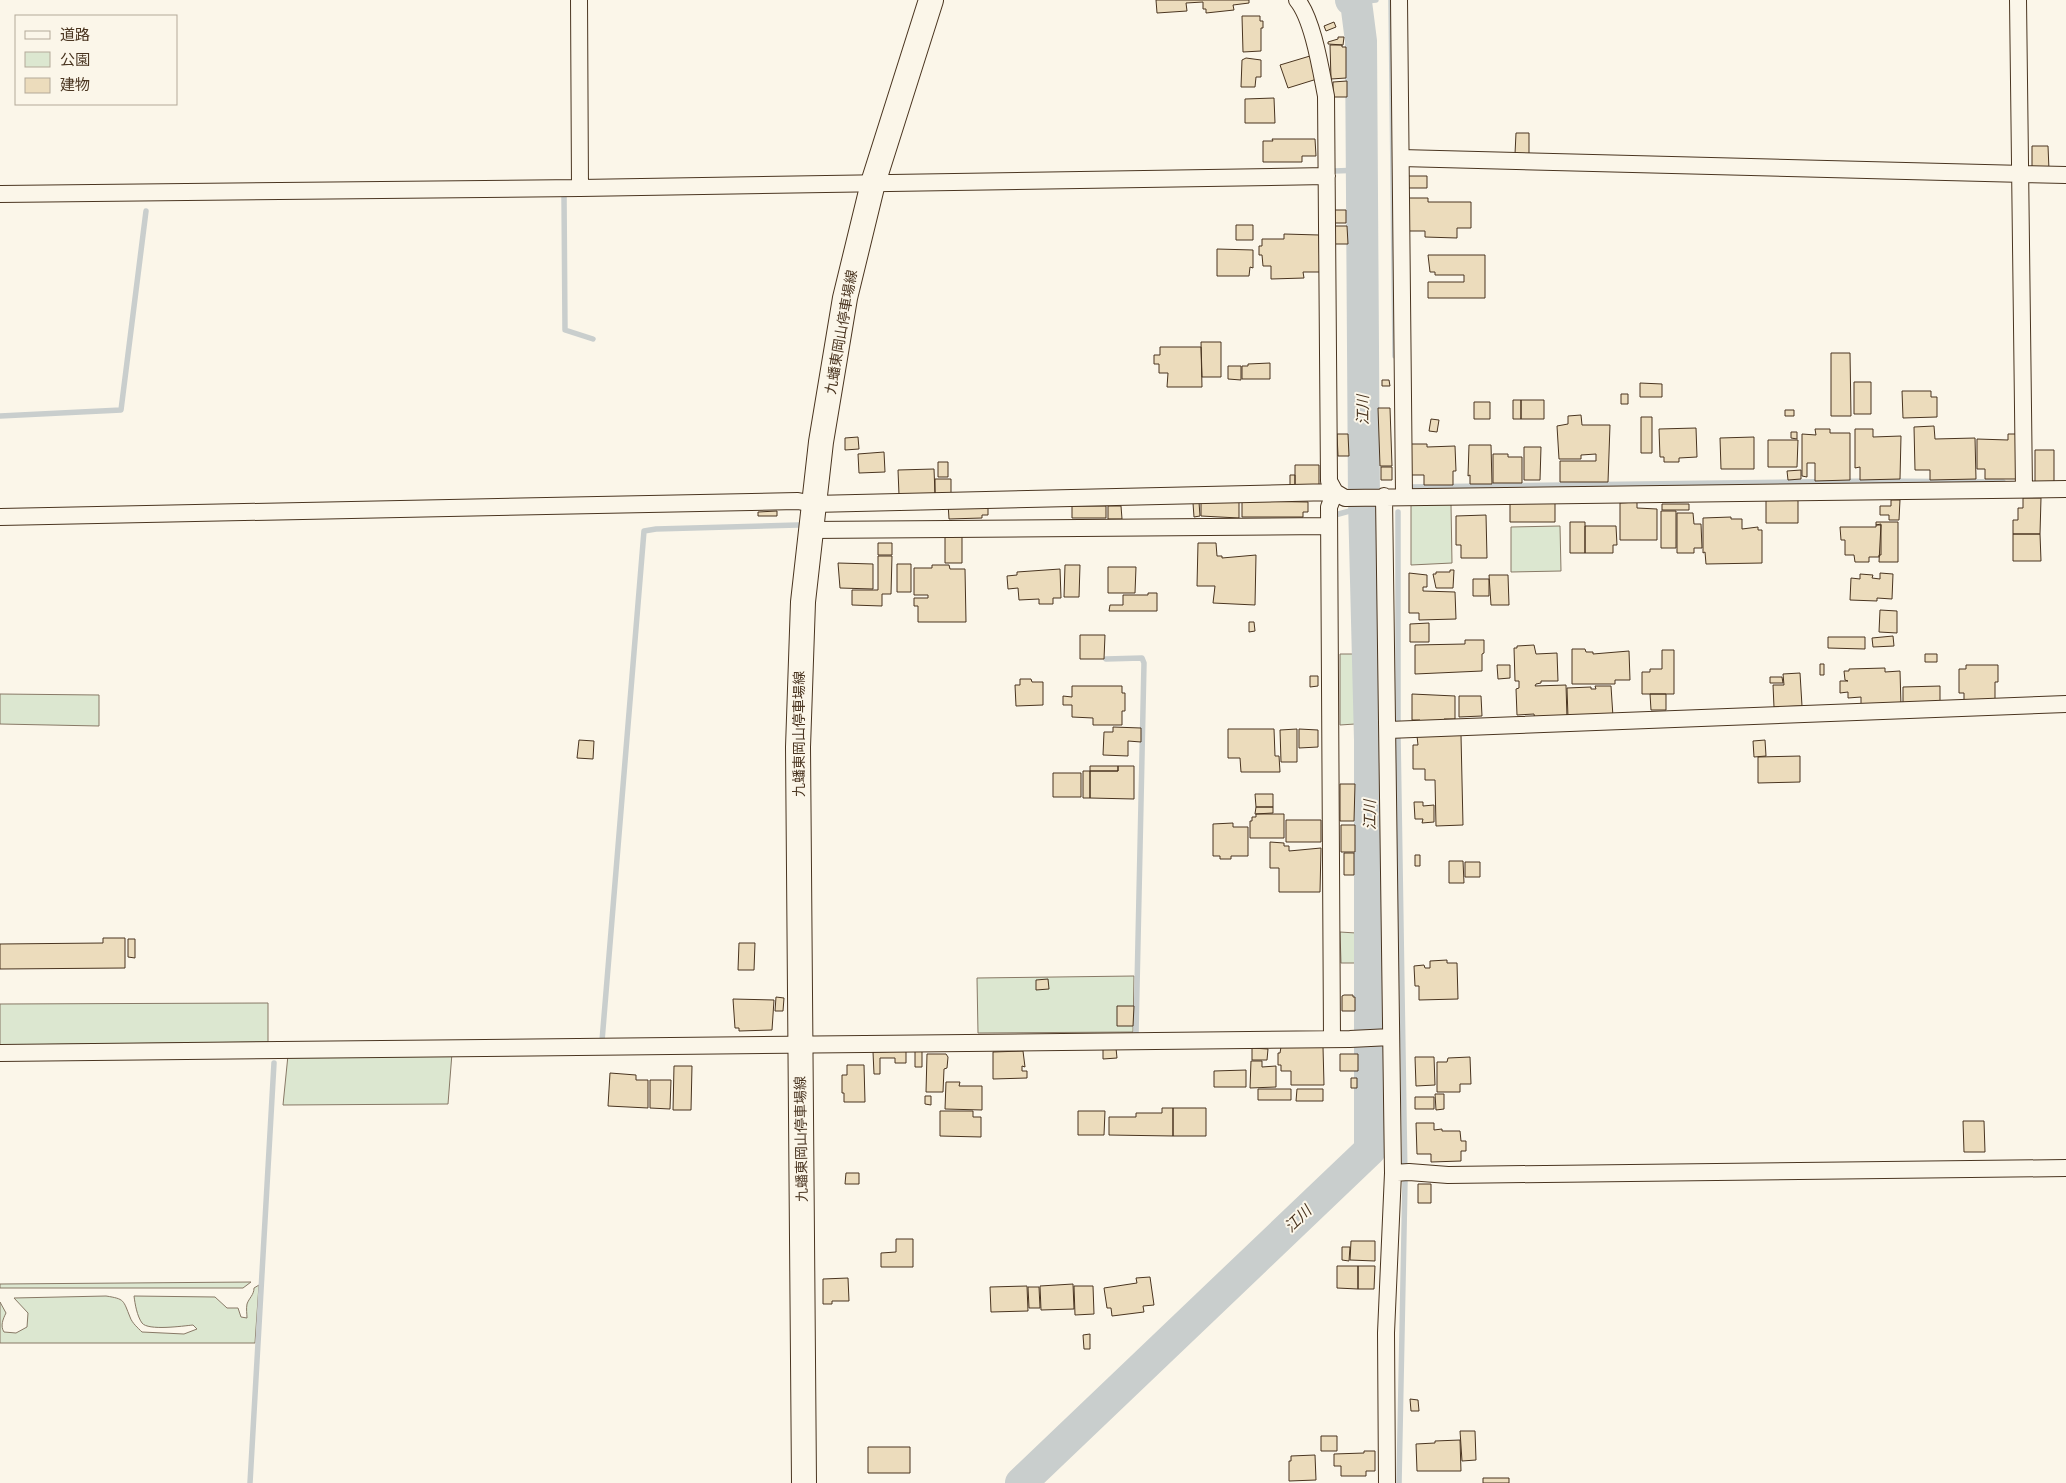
<svg xmlns="http://www.w3.org/2000/svg" width="2066" height="1483" font-family="Overpass,'Noto Sans JP',sans-serif">
  <style>
    .green { fill: #dce7d0; stroke: #887966 }
    .lines { fill: none; stroke-linecap: round; stroke-linejoin: round }
    .stream { stroke: #c9cecd; stroke-width: 5.5 }
    .river { stroke: #c9cecd; stroke-width: 32 }
    .building { fill: #ecdcbc; stroke: #4a3520 }
    .street-casing { stroke: #4a3520; stroke-width: 18 }
    .secondary-casing { stroke: #4a3520; stroke-width: 26 }
    .street { stroke: #fbf6e9; stroke-width: 16 }
    .secondary { stroke: #fbf6e9; stroke-width: 24 }
    .labels { text-anchor: middle; stroke-width: 4; stroke-linejoin: round; paint-order: stroke }
    .street-label { font-size: 14px; fill: #4a3520; stroke: #fbf6e9 }
    .water-label { font-size: 15px; font-style: italic; fill: #4a3520; stroke: #fbf6e9 }
  </style>
  <rect width="100%" height="100%" fill="#fbf6e9"/>
  <path class="green" d="M1411,503L1451,504L1452,563L1411,565Z
    M1560,526L1561,571L1511,572V527Z
    M1340,654H1355V724L1340,725Z
    M0,694L99,695V726L0,724Z
    M1340,932L1356,933V963H1341Z
    M1134,976L1133,1032L978,1033L977,978Z
    M268,1003V1042L0,1045V1004Z
    M452,1053L448,1104L283,1105L288,1055Z
    M251,1282L243,1288H0V1284Z
    M259,1285L255,1343H0V1302L6,1313C3,1319 0,1326 4,1332L16,1333L27,1327L28,1313L14,1298L106,1296C125,1299 123,1300 130,1317C132,1323 138,1328 142,1332L184,1334L197,1329L193,1325C183,1326 148,1331 142,1323C137,1316 135,1304 134,1296L215,1297L227,1308H238L241,1317L247,1318C247,1314 246,1309 247,1304C249,1298 254,1295 254,1288Z"/>
  <g class="lines">
    <path class="stream" d="M1391,0L1395,356
      M1356,2L1376,0
      M1334,171L1363,170
      M564,194L565,330L593,339
      M0,416L121,410L146,211
      M1409,487L1874,481L2003,482
      M1398,512V736L1405,1181L1399,1483
      M1335,520V515L1364,507
      M1106,659L1142,658L1144,663L1136,1034
      M602,1041L644,531L656,529L798,525
      M250,1483L274,1063"/>
    <path class="river" d="M1021,1483L1370,1150V740L1364,501L1361,41L1356,2L1351,0"/>
  </g>
  <path class="building" d="M1156,0H1249V3L1233,5L1234,10L1206,13V9H1203V2L1186,3L1187,11L1157,13Z
    M1242,16H1260V21H1263V28H1261V51L1243,52Z
    M1334,22L1336,27L1326,31L1324,26Z
    M1338,37H1344L1343,45L1328,44V42L1338,39Z
    M1330,45H1342V47H1346V78L1331,79Z
    M1310,56L1317,79L1288,88L1280,65Z
    M1246,58L1261,60V77H1256L1255,87H1241L1242,60Z
    M1347,81V97H1333V82Z
    M1274,98L1275,123H1245V99Z
    M1516,133H1529V154H1515Z
    M1272,139H1315L1316,156H1302V162H1263V141H1273Z
    M2032,146H2048L2049,170H2032Z
    M1408,176H1427V188H1408Z
    M1407,198H1428V202H1471V228H1457V238L1425,237V231H1407Z
    M1334,210H1346V223H1334Z
    M1236,225H1253V240H1236Z
    M1334,226H1347L1348,244H1334Z
    M1284,234L1319,235L1320,272H1303L1304,278L1271,279V266H1263L1262,255H1259V246H1262V239H1284Z
    M1217,249L1253,250V268L1250,267L1249,276H1217Z
    M1428,255H1485V298H1428V282H1464V275H1435V272H1430Z
    M1201,342H1221V377H1202Z
    M1160,347H1201L1202,387H1167L1168,373H1159V364H1154V355H1160Z
    M1831,353H1850L1851,416H1831Z
    M1270,363V379H1242V366H1248V364Z
    M1228,366H1241V380L1228,379Z
    M1382,380H1389L1390,386H1382Z
    M1854,382H1871V414H1854Z
    M1640,383L1662,384V397H1640Z
    M1902,391H1931V397H1937V417L1903,418Z
    M1621,394H1628V404H1621Z
    M1513,400H1521V419H1513Z
    M1521,400H1544V419H1521Z
    M1474,402H1490V419H1474Z
    M1378,408H1390L1392,466H1380Z
    M1785,410H1794V416H1785Z
    M1581,415L1582,425H1610L1608,482H1560V461H1596V454L1581,455V459H1559L1557,426L1568,424V416Z
    M1641,417H1652V453H1641Z
    M1431,419L1439,420L1437,432L1429,431Z
    M1934,426L1935,439L1975,438L1976,479L1930,480V470H1915L1914,427Z
    M1696,428L1697,457L1679,458V462H1664V457H1660L1659,429Z
    M1815,429H1830V433H1850V480L1815,481V463H1807V477L1802,476V434L1816,435Z
    M1855,429H1873V437L1901,436L1900,479L1860,480V467L1855,468Z
    M1791,432H1797V439L1791,438Z
    M1337,434H1348L1349,456H1338Z
    M2008,434H2019L2017,479H1985V469H1977V439L2008,440Z
    M858,437L859,449L845,450V438Z
    M1754,437V469H1721L1720,438Z
    M1768,440H1798L1797,467H1768Z
    M1411,444H1427V447L1455,446L1456,471H1453V485H1424V475H1411Z
    M1469,445H1491L1492,484H1470V475L1468,476Z
    M1524,447H1541L1540,480H1524Z
    M2035,450H2054V483H2035Z
    M884,452L885,472L859,473L858,454Z
    M1493,454H1508V457H1522V483H1493Z
    M938,462H948V477H938Z
    M1295,465H1319V485H1295Z
    M1381,467H1392V480H1381Z
    M934,469L935,494L899,495L898,470Z
    M1801,470V479L1788,480L1787,471Z
    M1290,475H1295V485H1290Z
    M935,479H951V494H935Z
    M2023,498H2041L2040,534H2013V520H2018V508H2023Z
    M1766,500H1798V523H1766Z
    M1891,500H1900L1899,520H1889V515H1880V506H1891Z
    M1242,501L1308,502V512H1303V517H1242Z
    M988,502V515H982V518L949,519L948,503Z
    M1199,502L1200,516L1194,517L1193,503Z
    M1201,502H1239V518L1201,516Z
    M1637,502V508L1657,509V540H1620V503Z
    M1510,503H1555V522H1510Z
    M1662,504H1689V510H1662Z
    M1072,506H1106V518H1072Z
    M1108,506H1121L1122,519H1108Z
    M777,511V516H758V512Z
    M1661,511H1676V548H1661Z
    M1677,513H1693L1694,524H1701L1702,548H1694V553H1677Z
    M1486,515L1487,558H1461V545H1456V516Z
    M1731,517V519H1742V529L1758,527V530H1762V563L1706,564L1705,552L1703,553V518Z
    M1570,522H1585V553H1570Z
    M1876,522H1898V562H1879L1881,524L1876,525Z
    M1876,525H1881V555H1879V557H1869V562H1855L1854,555H1845V540H1841L1840,527H1876Z
    M1585,526H1616L1617,545H1613V553H1585Z
    M2013,534H2040L2041,561H2013Z
    M945,536H962V563H945Z
    M878,543H892V555H878Z
    M1198,543H1216L1217,556H1222V558L1256,555L1255,605L1213,603L1215,586H1197Z
    M878,556H892L891,594H882V606L852,605V590H878Z
    M838,563L873,564V589L840,588Z
    M897,564H911V592H897Z
    M932,565H949L950,569H965L966,622H918V606H914V598H928V595H914V568H932Z
    M1065,565H1080L1079,597H1064Z
    M1108,567H1136L1135,593H1108Z
    M1060,569L1061,598H1053V604H1039V599L1019,600L1018,588L1008,589L1007,576L1017,575V572Z
    M1450,570H1454L1453,588H1436L1433,574H1436V572H1450Z
    M1409,573L1427,575V587H1423V591L1455,592L1456,619L1419,620V613H1409Z
    M1880,573L1893,574L1892,599L1877,598V601L1850,600L1851,578L1860,579V574L1873,575L1872,578L1880,579Z
    M1489,575H1508L1509,605H1491Z
    M1473,579H1489V596H1473Z
    M1148,593H1157V611H1109L1110,605H1123V595H1148Z
    M1880,610L1897,611V633L1879,632Z
    M1249,622H1254L1255,631L1249,632Z
    M1429,623V642H1410V624Z
    M1080,635H1105L1104,659H1080Z
    M1893,636L1894,646L1873,647L1872,638Z
    M1828,637H1865V649L1828,648Z
    M1465,640H1484V653L1482,654V671L1415,674V645L1465,644Z
    M1534,645L1536,654L1557,653L1558,681H1541V683L1536,684L1535,686L1566,685L1567,718L1535,720L1534,714L1517,715L1516,689L1519,688V681H1515L1514,648H1517V646Z
    M1572,649H1585L1586,652H1593V654L1629,651L1630,680H1615V684H1572Z
    M1662,650H1674V694H1642V672H1650V669H1662Z
    M1925,654H1937V662H1925Z
    M1820,664H1824V675H1820Z
    M1497,665H1510V678L1498,679Z
    M1966,665H1998V682H1995V702H1964V693H1959V669H1966Z
    M1885,668V672L1900,671L1901,706L1861,707V697L1848,698V692L1840,693V681H1848L1845,680L1844,671H1849V669Z
    M1800,673L1802,706L1774,707L1773,685H1784L1783,674Z
    M1310,676H1318V686L1310,687Z
    M1770,677H1782L1783,683H1770Z
    M1020,679H1031L1032,682H1043V705L1016,706L1015,685H1020Z
    M1072,686H1122V693H1125V711H1122V725H1093V718L1072,717V705H1063V696L1072,697Z
    M1595,686H1611L1613,717L1568,718L1567,688L1591,687V689H1596Z
    M1940,686V704L1903,705V687Z
    M1412,694L1455,696V719H1444V724H1420V720H1412Z
    M1650,694H1666V710H1651Z
    M1459,696H1481L1482,716L1459,717Z
    M1113,727L1141,728V742L1128,741V756L1103,755L1104,732H1113Z
    M1228,729H1274L1275,756H1279L1280,772H1241L1240,758H1228Z
    M1297,729V762H1281L1280,730Z
    M1299,729L1318,730V747L1299,748Z
    M1461,735L1463,825L1436,826L1435,780H1425V769H1413V745H1418L1417,736Z
    M579,740L594,741L593,759L577,758Z
    M1765,740L1766,756L1754,757L1753,741Z
    M1800,756V782L1758,783V757Z
    M1090,766H1118V771H1090Z
    M1118,766H1134V799L1090,798V771H1118Z
    M1083,771H1090V798H1083Z
    M1053,773H1081V797H1053Z
    M1340,784H1355L1354,821H1340Z
    M1255,794H1273V807H1256Z
    M1414,802H1423V806L1434,805V822L1422,823L1423,819H1415Z
    M1256,807H1273V813L1255,814Z
    M1256,814H1284V838H1250V821H1252V817H1256Z
    M1286,820H1321V842H1286Z
    M1233,823V827H1248V856H1231V859H1220V856H1213V824Z
    M1341,825H1355V852H1341Z
    M1270,842L1284,843V846H1289V851L1321,848L1320,892H1279V868H1270Z
    M1344,853H1354V875H1344Z
    M1415,855H1420V866H1415Z
    M1449,861H1463L1464,883H1449Z
    M1465,862H1480V877H1465Z
    M103,938H125V968L0,969V944L103,943Z
    M128,939H135V958L128,957Z
    M739,943H755L754,970H738Z
    M1447,960V963H1457L1458,999L1419,1000V986H1415L1414,966L1424,965L1425,968H1430V961Z
    M1048,979L1049,989L1036,990V980Z
    M1344,995H1353V997H1355V1011H1342V996Z
    M776,997L784,998L783,1011H775Z
    M733,999L774,1000L772,1030L739,1031V1028H735Z
    M1117,1006H1134L1133,1026H1117Z
    M1281,1047H1323L1324,1085H1291V1071H1281V1065H1278V1053H1280Z
    M1116,1048L1117,1058L1103,1059V1049Z
    M1252,1048L1268,1049L1267,1060H1252Z
    M906,1051V1063H895V1058H880V1074H874L873,1052Z
    M915,1051H922V1067H915Z
    M1023,1051L1025,1067L1022,1066V1071H1027V1078L993,1079V1052Z
    M927,1054H946L948,1057L947,1068L944,1069L943,1092H926Z
    M1340,1054H1358V1071H1340Z
    M1415,1057H1434L1435,1085L1416,1086Z
    M1470,1057L1471,1084H1460V1092H1437V1062H1447L1448,1058Z
    M1251,1061H1262V1067L1276,1066V1087L1250,1088Z
    M847,1065H864L865,1102H844V1093H842V1075H847Z
    M674,1066H692L691,1110H673Z
    M1246,1070V1087H1214V1071Z
    M610,1073L636,1075V1080H648V1108L608,1106Z
    M1351,1078H1357V1088H1351Z
    M650,1080H671L670,1109L650,1108Z
    M946,1082H960L959,1086H982V1110L945,1109Z
    M1258,1089H1291V1100H1258Z
    M1297,1089H1323V1101H1296Z
    M1435,1094H1444V1109L1436,1110Z
    M925,1096H931V1105L925,1104Z
    M1415,1097H1434V1109H1415Z
    M1162,1108H1173V1136L1109,1135V1117H1136V1113H1162Z
    M1173,1108H1206V1136H1173Z
    M940,1111H973V1117H981V1137L940,1136Z
    M1078,1111H1105L1104,1135H1078Z
    M1963,1121H1984L1985,1152H1964Z
    M1416,1123H1434V1130L1442,1129V1131H1460L1461,1141H1466V1151H1461V1161L1431,1162V1154H1417Z
    M846,1173H859V1184H845Z
    M1418,1184H1431V1203H1418Z
    M896,1239H913V1267H881V1253L896,1252Z
    M1351,1241H1375V1261L1350,1260Z
    M1342,1247H1350L1349,1261L1342,1260Z
    M1337,1266H1358V1289L1337,1288Z
    M1358,1266H1375L1374,1289H1358Z
    M1150,1277L1154,1305L1143,1306L1144,1312L1112,1316L1111,1308H1107L1104,1288L1137,1283L1136,1278Z
    M848,1278L849,1301H832V1304H823V1279Z
    M1073,1284L1074,1309L1041,1310L1040,1286Z
    M1027,1286L1028,1311L991,1312L990,1287Z
    M1074,1286H1093L1094,1314L1075,1315Z
    M1028,1287H1039L1040,1308H1029Z
    M1090,1334V1349H1084L1083,1335Z
    M1410,1399L1418,1400L1419,1411H1411Z
    M1460,1431H1475L1476,1460L1462,1461Z
    M1321,1436H1337V1451H1321Z
    M1460,1440L1461,1471H1417L1416,1444L1435,1443V1441Z
    M868,1447H910V1473H868Z
    M1364,1451H1375V1471H1366V1476H1341V1466H1334V1454L1364,1453Z
    M1315,1455L1316,1480L1289,1481V1461H1291V1456Z
    M1483,1478H1509V1483H1483Z"/>
  <g class="lines">
    <g class="street-casing">
      <path id="street" d="M579,0L580,188
        M1297,0C1313,19 1321,71 1326,96L1329,481L1335,492L1345,498L2066,489
        M1399,0L1404,495
        M2018,0L2024,489
        M1401,158L2066,175
        M0,194L580,188L1327,176
        M1384,496L1393,1173L1386,1333L1387,1483
        M0,517L798,501L813,504L1335,492L1329,507L1332,1039
        M810,530L1329,526
        M1388,730L2066,704
        M0,1053L1350,1039L1391,1037
        M1393,1173L1409,1172L1448,1175L2066,1168"/>
    </g>
    <g class="secondary-casing">
      <path id="secondary" d="M804,1483L798,747L803,602L821,442L845,298L873,183L931,0"/>
    </g>
    <use href="#street" class="street"/>
    <use href="#secondary" class="secondary"/>
  </g>
  <g class="labels">
    <g class="street-label">
      <text transform="translate(841 332) rotate(-80)" y="5">九蟠東岡山停車場線</text>
      <text transform="translate(799 734) rotate(-90)" y="5">九蟠東岡山停車場線</text>
      <text transform="translate(801 1139) rotate(-91)" y="5">九蟠東岡山停車場線</text>
    </g>
    <g class="water-label">
      <text transform="translate(1363 410) rotate(-90)" y="5">江川</text>
      <text transform="translate(1370 815) rotate(-90)" y="5">江川</text>
      <text transform="translate(1298 1219) rotate(-44)" y="5">江川</text>
    </g>
  </g>
  <rect x="15" y="15" width="162" height="90" fill="#fbf6e9" stroke="#b4a999"/>
  <rect x="25" y="31" width="25" height="8" fill="#fbf6e9" stroke="#b4a999"/>
  <text x="60" y="40" font-size="15" fill="#4a3520">道路</text>
  <rect x="25" y="52" width="25" height="15" fill="#dce7d0" stroke="#b4a999"/>
  <text x="60" y="65" font-size="15" fill="#4a3520">公園</text>
  <rect x="25" y="78" width="25" height="15" fill="#ecdcbc" stroke="#b4a999"/>
  <text x="60" y="90" font-size="15" fill="#4a3520">建物</text>
</svg>
